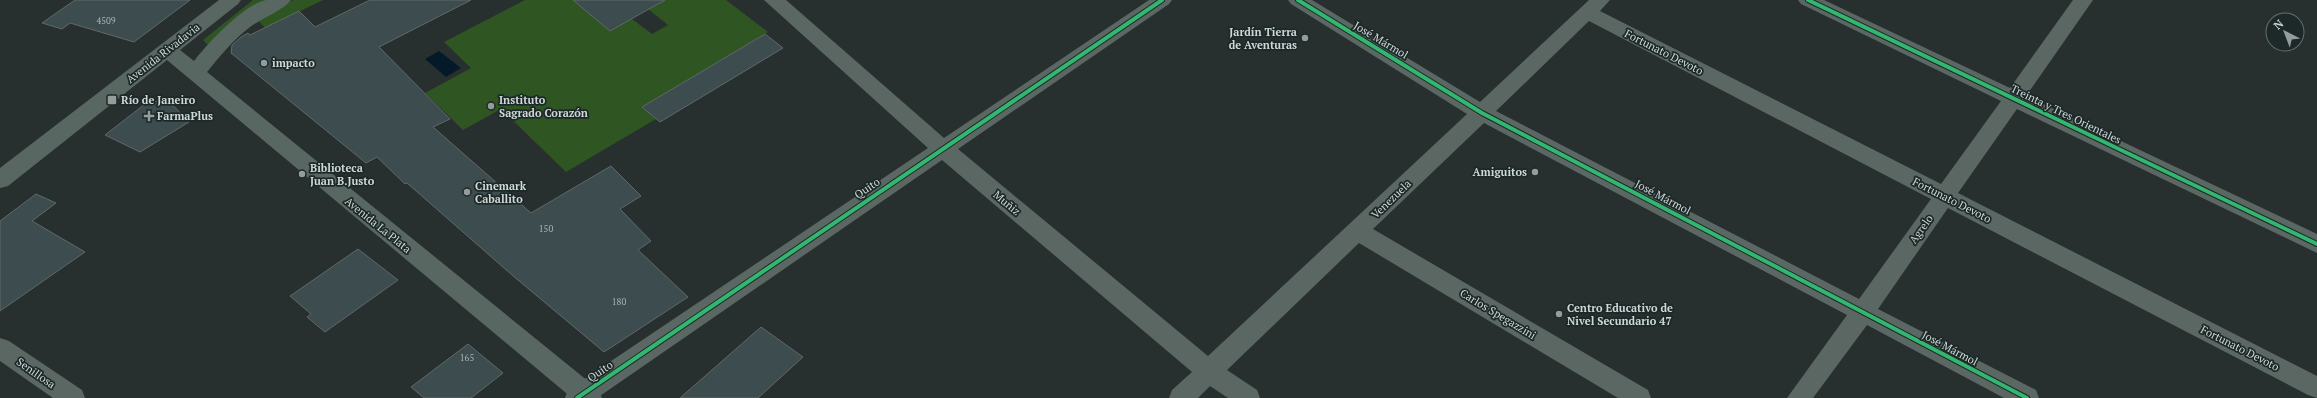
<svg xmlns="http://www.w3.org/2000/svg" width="2317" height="398" font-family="'PT Serif',serif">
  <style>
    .green { fill: #2f5523 }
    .water { fill: #051a29 }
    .building { fill: #3d4c4e; stroke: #616868 }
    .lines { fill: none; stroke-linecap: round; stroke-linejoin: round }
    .minor { fill: #5a6762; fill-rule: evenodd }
    .major { fill: #586761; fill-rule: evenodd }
    .cycleway-casing { stroke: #1c2928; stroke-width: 6 }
    .cycleway { stroke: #33b770; stroke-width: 4 }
    .poi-dot { fill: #959d9c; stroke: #1c2928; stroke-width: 1.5 }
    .labels { text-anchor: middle; stroke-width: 3.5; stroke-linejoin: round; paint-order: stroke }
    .number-label { font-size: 9px; fill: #aab5b5 }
    .poi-label { font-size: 11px; font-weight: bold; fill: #cfd8d7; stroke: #1c2928; text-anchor: start }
    .street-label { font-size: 11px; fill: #cfd8d7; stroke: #1c2928 }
  </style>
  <rect width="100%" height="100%" fill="#28302f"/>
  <path class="green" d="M253,0H272L209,46L203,40Z
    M293,0H323L265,28L256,18Z
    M525,0H573L632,19L652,34L668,25L648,9L665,0H726L768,32L642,107L656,119L566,172L501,109L463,130L425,93L471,68L444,42Z"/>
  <path class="water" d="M439,51L461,68L446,77L425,59Z"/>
  <path class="building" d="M75,0H190L134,42L70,23L62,29L42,23Z
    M370,0H471L379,47L450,119L433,127L531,213L611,166L641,196L620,209L651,241L638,250L688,297L604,352L512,275L407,183L405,184L377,157L366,163L231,53L232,45L241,37L248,33L250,35L299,11L315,27Z
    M573,0H665L610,31Z
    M765,34L783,48L660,122L642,107Z
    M167,99L189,122L140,152L105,135L145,104Z
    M36,194L56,203L32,221L85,252L0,311V221Z
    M358,249L398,280L325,332L307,317L311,314L290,296Z
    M761,327L803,357L758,398H680Z
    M468,344L503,373L471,398H424L411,387Z"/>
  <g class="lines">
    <path class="minor" d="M764,0H786L944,138L1149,0H1172L1169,4L958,149L1208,356L1467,114L1291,4L1288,0H1312L1480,102L1589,0H1610L1600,11L1941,184L2001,101L1801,4L1798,0H1824L2010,88L2073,0H2093L2026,96L2317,234V253L2017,109L1958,193L2317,376V398L2308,395L1948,208L1878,309L2036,390L2039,398H2004L1867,325L1813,398H1787L1847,315L1484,123L1373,229L1648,390L1651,398H1618L1359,243L1227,370L1257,390L1260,398H1228L1210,386L1198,398H1169L1172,390L1192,372L942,160L597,398H565L568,390L928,148ZM1589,21L1931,199L1859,299L1496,111Z
      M0,338L9,341L82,390L85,398H53L0,361Z"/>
    <path class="major" d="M219,0H241L238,4L180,50L194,61C208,43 243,5 266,0C273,0 283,0 291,0C284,10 260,19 250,27C233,40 220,56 207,72L599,390L602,398H572L167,60L8,186L0,188V168Z"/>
    <g class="cycleway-casing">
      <path id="cycleway" d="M1298,0L1482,113L2027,398
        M1808,0L2317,244
        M577,398L1162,0"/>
    </g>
    <use href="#cycleway" class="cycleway"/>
  </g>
  <g class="poi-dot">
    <circle cx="1305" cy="38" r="4"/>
    <circle cx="264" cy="63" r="4"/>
    <rect x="107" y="95" width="10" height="10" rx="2"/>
    <circle cx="491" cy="106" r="4"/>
    <path d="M147 110h4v4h4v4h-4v4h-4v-4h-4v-4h4z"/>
    <circle cx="1535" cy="172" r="4"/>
    <circle cx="302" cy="174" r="4"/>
    <circle cx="467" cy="192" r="4"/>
    <circle cx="1559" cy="314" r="4"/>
  </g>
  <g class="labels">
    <g class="number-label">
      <text x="106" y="24">4509</text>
      <text x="546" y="232">150</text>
      <text x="619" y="305">180</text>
      <text x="467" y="361">165</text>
    </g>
    <g class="poi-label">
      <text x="1297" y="36" text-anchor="end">Jardín Tierra<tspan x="1297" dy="13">de Aventuras</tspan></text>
      <text x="272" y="67">impacto</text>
      <text x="121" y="104">Río de Janeiro</text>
      <text x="499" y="104">Instituto<tspan x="499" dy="13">Sagrado Corazón</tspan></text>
      <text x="157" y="120">FarmaPlus</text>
      <text x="310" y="172">Biblioteca<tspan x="310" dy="13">Juan B.Justo</tspan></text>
      <text x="1527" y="176" text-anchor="end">Amiguitos</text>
      <text x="475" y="190">Cinemark<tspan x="475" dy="13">Caballito</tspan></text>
      <text x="1567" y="312">Centro Educativo de<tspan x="1567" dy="13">Nivel Secundario 47</tspan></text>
    </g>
    <g class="street-label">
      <text transform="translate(1381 40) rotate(31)" y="4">José Mármol</text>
      <text transform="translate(1664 52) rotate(27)" y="4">Fortunato Devoto</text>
      <text transform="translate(163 53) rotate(-38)" y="4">Avenida Rivadavia</text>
      <text transform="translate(2066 114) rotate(26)" y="4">Treinta y Tres Orientales</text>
      <text transform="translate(867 188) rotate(-34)" y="4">Quito</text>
      <text transform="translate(1663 197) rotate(28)" y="4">José Mármol</text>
      <text transform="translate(1391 199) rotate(-44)" y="4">Venezuela</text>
      <text transform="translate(1952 200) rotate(27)" y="4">Fortunato Devoto</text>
      <text transform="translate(1007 203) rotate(40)" y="4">Muñiz</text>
      <text transform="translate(378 225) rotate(39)" y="4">Avenida La Plata</text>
      <text transform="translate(1921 229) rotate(-55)" y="4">Agrelo</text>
      <text transform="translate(1498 314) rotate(31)" y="4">Carlos Spegazzini</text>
      <text transform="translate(1950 348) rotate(28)" y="4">José Mármol</text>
      <text transform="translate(2240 348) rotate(27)" y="4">Fortunato Devoto</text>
      <text transform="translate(600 371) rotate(-34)" y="4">Quito</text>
      <text transform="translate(36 373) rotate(35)" y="4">Senillosa</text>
    </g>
  </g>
  <g transform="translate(2285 32) rotate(318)"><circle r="19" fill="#1c2928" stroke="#646f6e"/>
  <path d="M0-3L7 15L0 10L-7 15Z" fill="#959d9c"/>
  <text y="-6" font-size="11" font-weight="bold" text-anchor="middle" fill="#cfd8d7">N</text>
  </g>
</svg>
